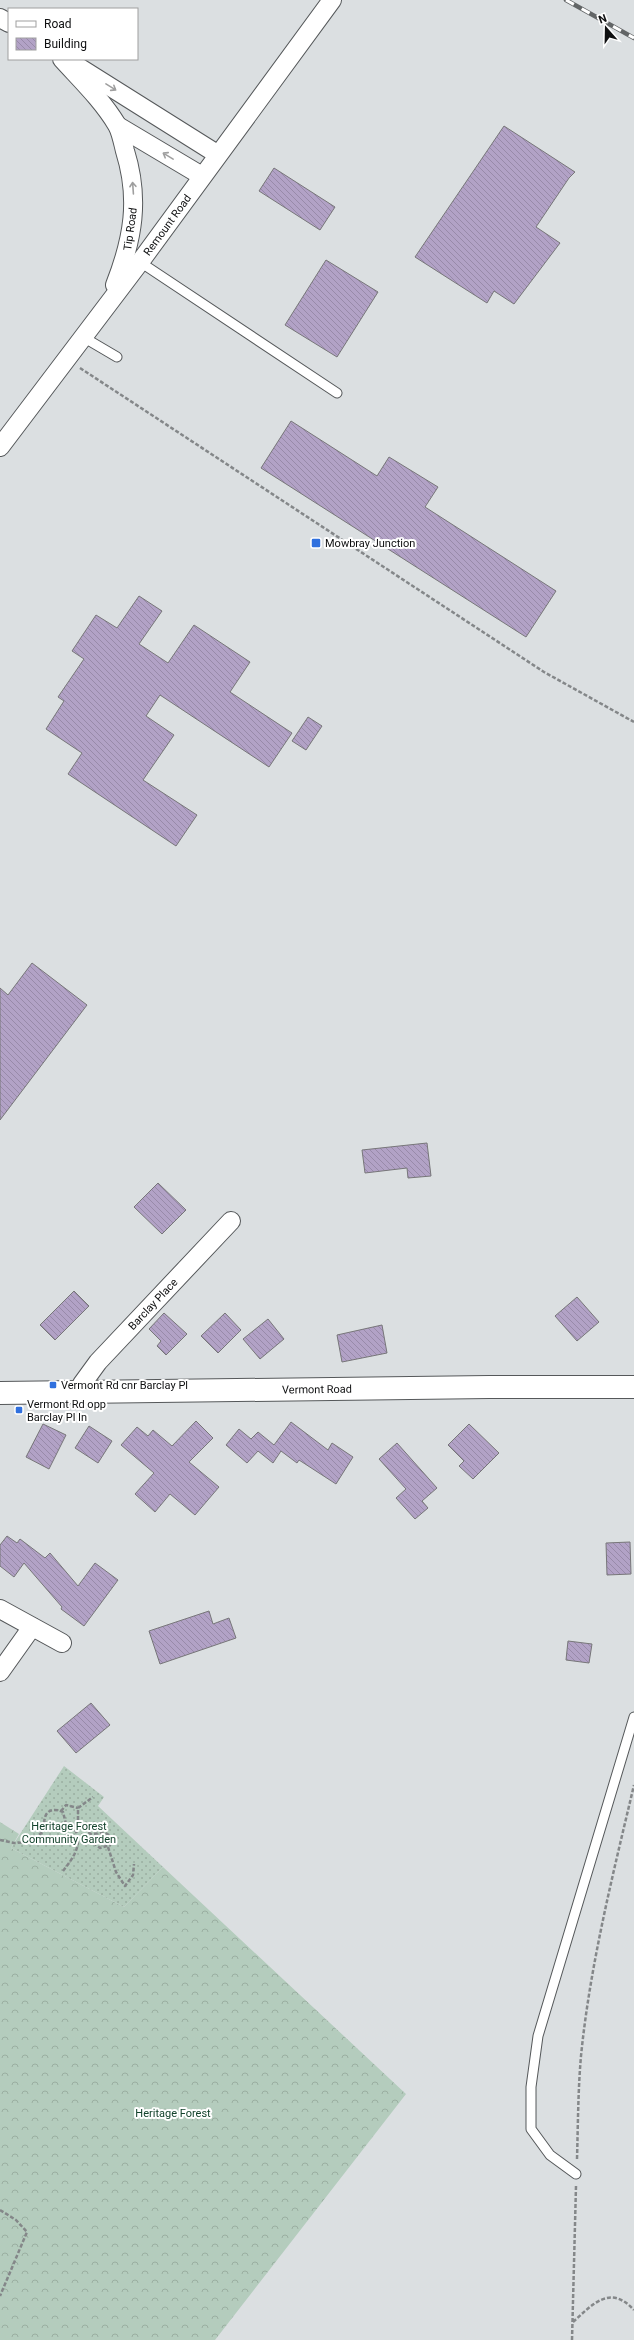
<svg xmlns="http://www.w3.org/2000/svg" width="634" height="2340" font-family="Roboto,sans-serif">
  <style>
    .forest { fill: url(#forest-crowns) }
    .garden { fill: url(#garden-dots) }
    .building { fill: url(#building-back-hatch); stroke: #777679 }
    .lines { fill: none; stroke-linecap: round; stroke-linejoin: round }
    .service-casing { stroke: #55585a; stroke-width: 11 }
    .minor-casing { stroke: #55585a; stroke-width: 20 }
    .tertiary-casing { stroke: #55585a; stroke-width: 24 }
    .path { stroke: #848789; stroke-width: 2.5; stroke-dasharray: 4 2; stroke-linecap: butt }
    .service { stroke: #fff; stroke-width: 9 }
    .minor { stroke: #fff; stroke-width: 18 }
    .tertiary { stroke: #fff; stroke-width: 22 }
    .rail-casing { stroke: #626566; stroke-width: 4.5 }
    .rail { stroke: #fff; stroke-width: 3; stroke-dasharray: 9; stroke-linecap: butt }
    .oneway { stroke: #9f9f9f }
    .poi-dot { fill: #3070de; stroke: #fff; stroke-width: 1.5 }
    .labels { text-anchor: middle; stroke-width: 4; stroke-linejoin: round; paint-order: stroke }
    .street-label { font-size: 11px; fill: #0e0f10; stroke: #fff }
    .poi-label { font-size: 11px; fill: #0e0f10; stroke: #fff; text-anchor: start }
    .park-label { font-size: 11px; fill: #12422b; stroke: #fff }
  </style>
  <defs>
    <pattern id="forest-crowns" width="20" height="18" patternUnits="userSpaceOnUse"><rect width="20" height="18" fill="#b4ccbd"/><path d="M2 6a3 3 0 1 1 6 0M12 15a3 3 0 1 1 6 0" fill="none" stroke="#9aaea1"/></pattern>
    <pattern id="garden-dots" width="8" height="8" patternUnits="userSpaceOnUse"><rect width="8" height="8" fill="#b4ccbd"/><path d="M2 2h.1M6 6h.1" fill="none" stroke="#9aaea1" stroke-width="1.8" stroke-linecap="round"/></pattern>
    <pattern id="building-back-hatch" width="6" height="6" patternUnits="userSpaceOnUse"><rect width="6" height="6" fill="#b2a2c6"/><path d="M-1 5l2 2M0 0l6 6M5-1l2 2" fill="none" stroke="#988aa9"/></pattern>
  </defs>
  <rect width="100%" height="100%" fill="#dbdfe1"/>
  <path class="forest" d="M0,1822L19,1834L11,1848L124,1907L163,1867L406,2094L215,2340H0Z"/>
  <path class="garden" d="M64,1766L104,1797L98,1806L163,1867L124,1907L11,1848Z"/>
  <path class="building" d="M504,126L575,172L569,178L536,227L560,243L514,304L494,291L487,303L415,257Z
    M274,168L335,207L320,230L259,191Z
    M326,260L378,292L337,357L285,325Z
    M291,421L377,476L389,457L438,487L425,507L556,591L526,637L261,468Z
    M139,596L162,611L139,644L168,663L194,625L250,662L230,692L292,733L269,767L160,695L146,716L174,735L143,780L197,815L176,846L68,774L82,753L46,729L64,701L58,697L84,659L72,651L96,615L117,628Z
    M308,717L322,726L306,750L292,741Z
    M32,963L87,1005L0,1120V988L8,995Z
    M427,1143L431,1176L408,1178L407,1168L365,1173L362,1150Z
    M158,1183L186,1210L162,1234L134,1207Z
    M74,1291L89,1306L55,1340L40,1325Z
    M577,1297L599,1322L577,1341L555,1316Z
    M164,1313L187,1334L166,1355L157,1346L161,1341L149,1329Z
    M225,1313L241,1330L218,1353L201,1336Z
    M268,1319L284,1339L260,1359L243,1339Z
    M382,1325L387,1353L342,1362L337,1335Z
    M196,1421L213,1438L189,1462L219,1487L195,1515L170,1494L155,1512L135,1494L154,1473L121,1445L137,1427L148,1436L153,1430L172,1446Z
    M291,1422L328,1450L332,1443L353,1457L336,1484L299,1460L297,1463L281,1451L273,1463L258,1451L247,1463L226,1445L239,1429L251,1439L258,1432L274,1445Z
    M43,1424L66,1435L49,1469L26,1457Z
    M469,1424L499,1453L473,1479L459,1466L464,1461L448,1445Z
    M89,1426L112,1441L98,1463L75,1448Z
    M397,1443L437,1488L422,1501L428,1508L415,1519L396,1498L406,1489L379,1459Z
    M7,1536L17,1543L20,1539L45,1558L50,1553L78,1586L95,1563L118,1580L84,1626L61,1609L62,1607L24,1563L14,1577L0,1566V1545Z
    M630,1542L631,1574L607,1575L606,1543Z
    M209,1611L213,1624L229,1618L236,1638L160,1664L149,1631Z
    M568,1641L592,1644L589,1663L566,1660Z
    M91,1703L110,1725L76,1753L57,1731Z"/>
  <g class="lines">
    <g class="service-casing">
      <path id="service" d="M140,262L337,393
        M83,337L117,357
        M576,2174L550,2155L531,2129V2087L538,2036L634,1717"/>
    </g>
    <g class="minor-casing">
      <g id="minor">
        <path d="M0,18L9,23"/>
        <path d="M62,59C81,80 102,100 117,125C121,132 123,143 125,151C140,199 133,239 115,285"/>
        <path d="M77,66L217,154"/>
        <path d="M118,126L202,176"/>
        <path id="s1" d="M0,447L140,262L332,0"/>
        <path id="s2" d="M81,1392L82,1384L98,1362L231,1221"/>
        <path d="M0,1609L62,1643"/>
        <path d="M0,1672L32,1627"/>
      </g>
    </g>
    <g class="tertiary-casing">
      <g id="tertiary">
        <path id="s3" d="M0,1393L489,1387H634"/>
      </g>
    </g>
    <path class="path" d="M80,368L544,672L634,722
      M61,1811L66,1805L78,1808
      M78,1826L91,1834C101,1834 106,1829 112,1839L110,1845L100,1848L96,1845L91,1834
      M78,1826V1808L93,1797
      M0,1840L14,1843L30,1842L45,1830L60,1829L66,1824L63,1812C47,1805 42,1817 45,1830
      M108,1847L116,1872L125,1886L133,1875L134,1864
      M63,1871C73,1858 84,1844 74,1828L66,1824
      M577,2159C578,2125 578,2090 581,2056C590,1965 613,1874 634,1785
      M0,2210L16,2220L27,2232L0,2296
      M573,2322C593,2304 610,2284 634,2310
      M572,2340L576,2186"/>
    <use href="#service" class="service"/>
    <use href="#minor" class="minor"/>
    <use href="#tertiary" class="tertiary"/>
    <g class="rail-casing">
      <path id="rail" d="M566,0L634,38"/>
    </g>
    <use href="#rail" class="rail"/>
  </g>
  <defs><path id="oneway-shaft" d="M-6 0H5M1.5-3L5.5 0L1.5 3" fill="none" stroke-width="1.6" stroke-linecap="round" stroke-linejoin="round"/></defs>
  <g class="oneway">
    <use href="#oneway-shaft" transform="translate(111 87) rotate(32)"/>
    <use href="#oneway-shaft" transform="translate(168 156) rotate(-149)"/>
    <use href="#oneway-shaft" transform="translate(133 188) rotate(-94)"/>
  </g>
  <g class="poi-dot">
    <rect x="311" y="538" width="10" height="10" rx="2"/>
    <rect x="49" y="1381" width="8" height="8" rx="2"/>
    <rect x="15" y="1406" width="8" height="8" rx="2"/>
  </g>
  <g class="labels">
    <g class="street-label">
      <text dy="4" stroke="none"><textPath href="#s1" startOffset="278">Remount Road</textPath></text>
      <text transform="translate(130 229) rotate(-82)" y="4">Tip Road</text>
      <text dy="4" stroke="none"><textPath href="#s2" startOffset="115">Barclay Place</textPath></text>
      <text dy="4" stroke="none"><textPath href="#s3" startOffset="317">Vermont Road</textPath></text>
    </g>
    <g class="poi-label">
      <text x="325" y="547">Mowbray Junction</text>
      <text x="61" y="1389">Vermont Rd cnr Barclay Pl</text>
      <text x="27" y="1408">Vermont Rd opp<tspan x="27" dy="13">Barclay Pl In</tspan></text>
    </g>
    <g class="park-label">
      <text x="69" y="1830">Heritage Forest<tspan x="69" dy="13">Community Garden</tspan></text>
      <text x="173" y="2117">Heritage Forest</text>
    </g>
  </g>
  <rect x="8" y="8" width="130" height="52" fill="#ffffff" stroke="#9f9f9f"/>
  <rect x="16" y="21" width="20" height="6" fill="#ffffff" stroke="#9f9f9f"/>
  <text x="44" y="28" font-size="12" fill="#0e0f10">Road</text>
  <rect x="16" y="38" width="20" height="12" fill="url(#building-back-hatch)" stroke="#9f9f9f"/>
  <text x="44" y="48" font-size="12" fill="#0e0f10">Building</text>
  <g transform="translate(606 28) rotate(340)" stroke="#ffffff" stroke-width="3" paint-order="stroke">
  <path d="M0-3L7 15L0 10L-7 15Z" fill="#0e0f10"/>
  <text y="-6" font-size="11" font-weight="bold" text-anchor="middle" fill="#0e0f10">N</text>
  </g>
</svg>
